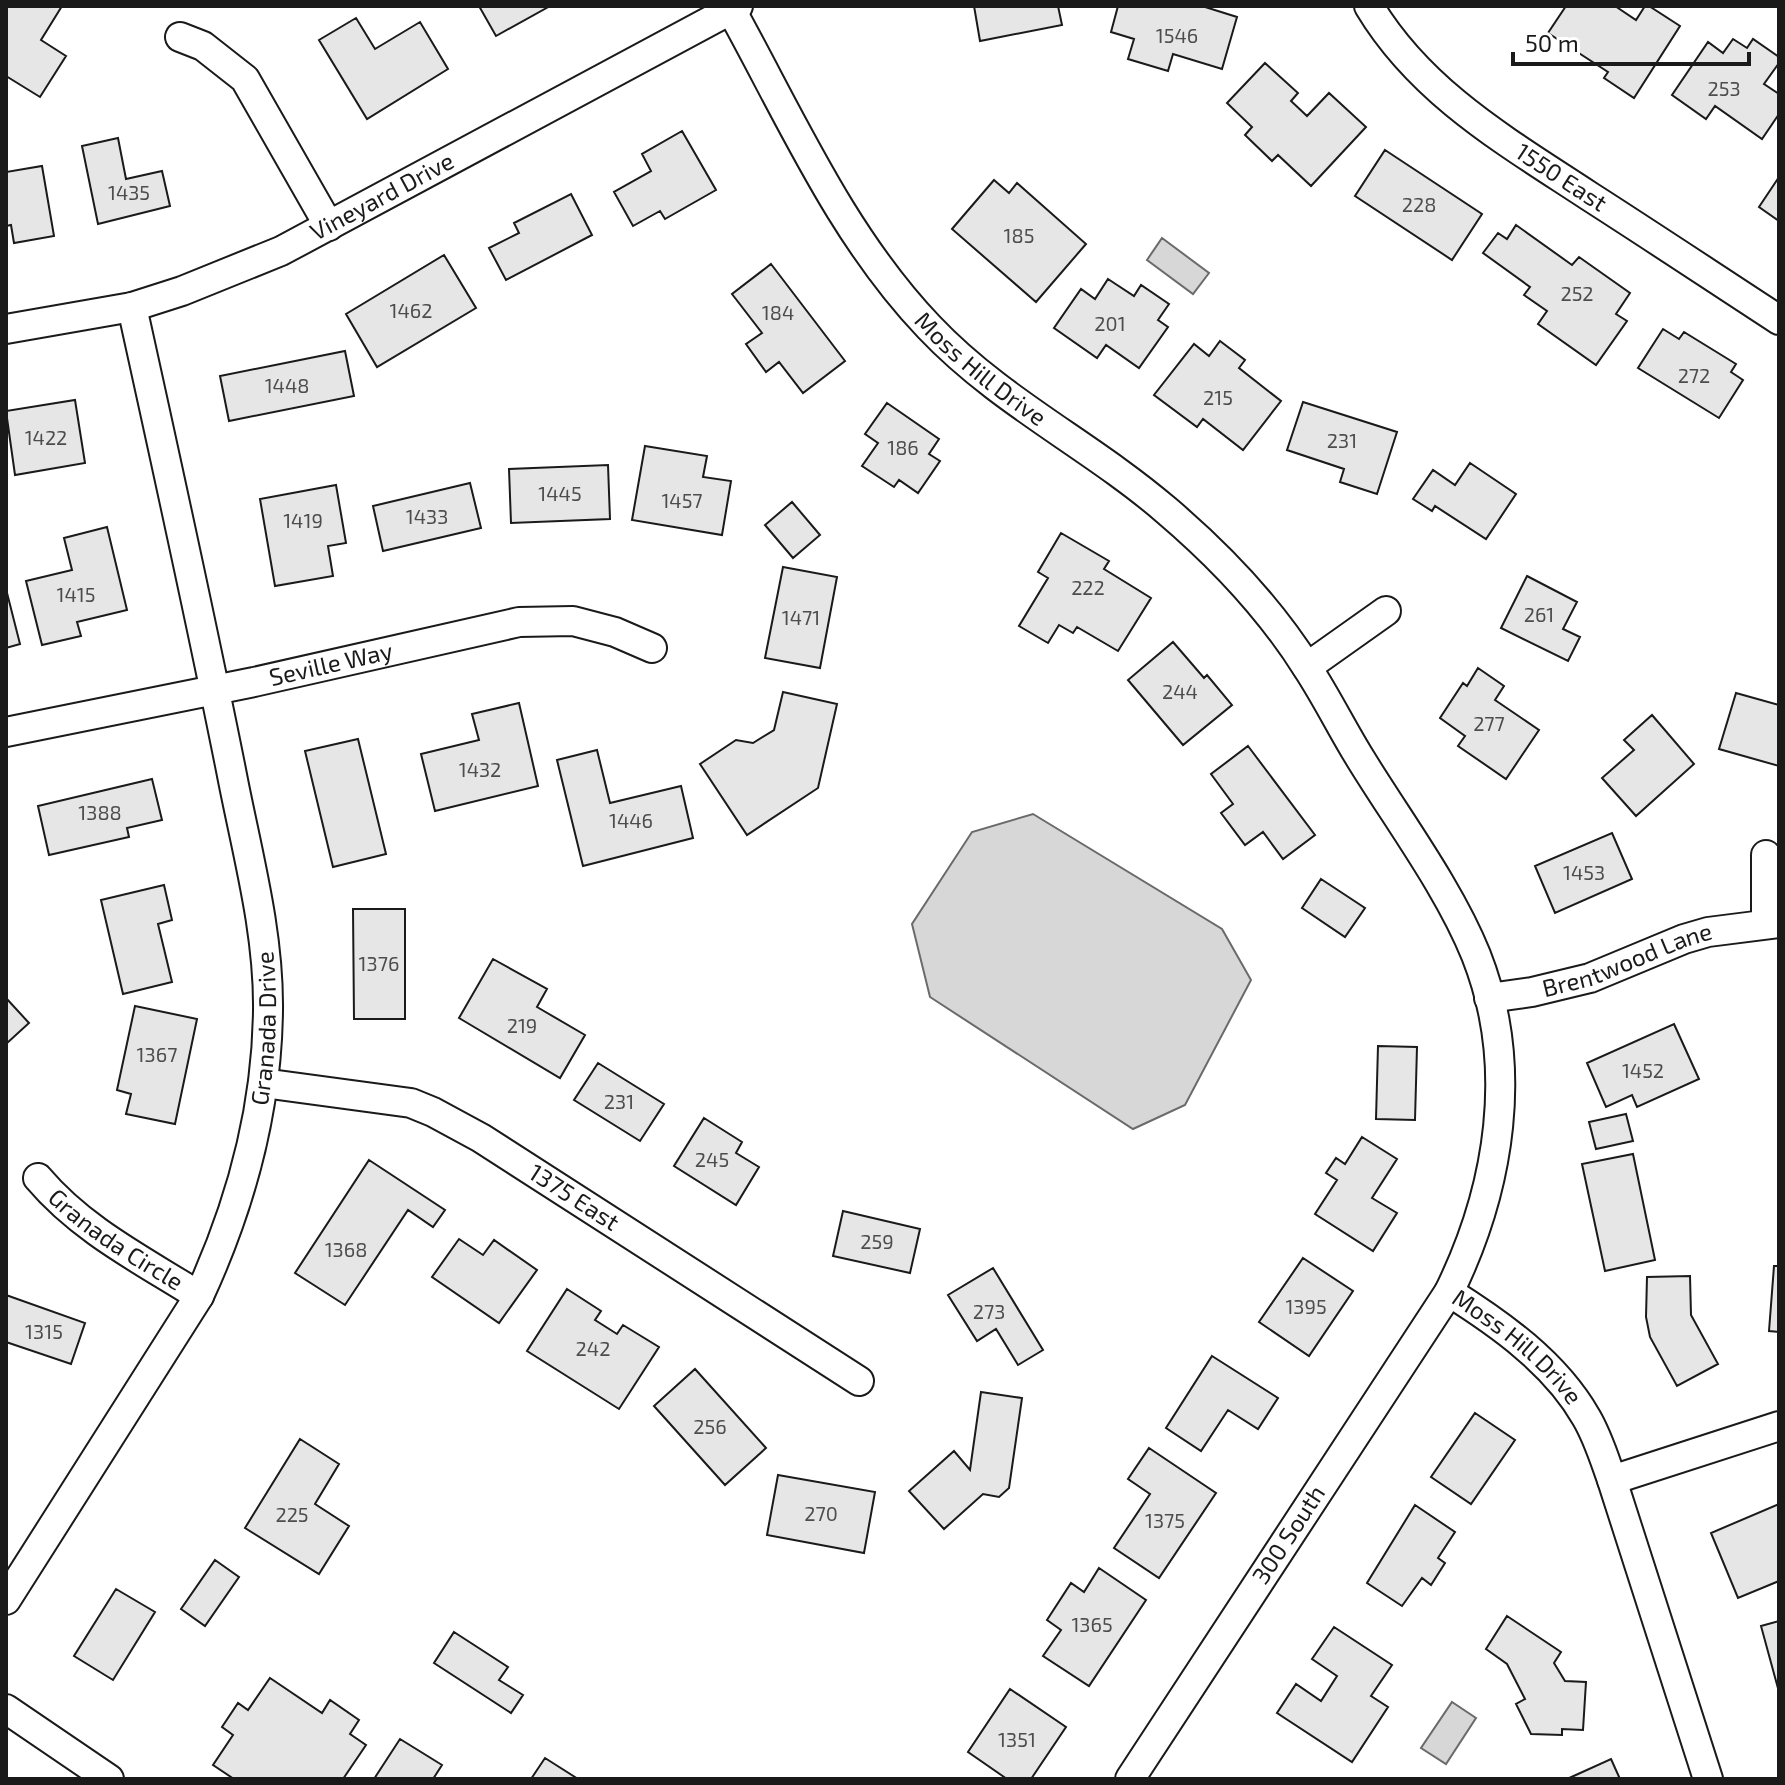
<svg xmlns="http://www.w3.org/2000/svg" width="1785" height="1785" font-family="'Exo 2',sans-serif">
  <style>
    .water { fill: #d7d7d7; stroke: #6a6a6a; stroke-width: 2 }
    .building { fill: #e6e6e6; stroke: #1a1a1a; stroke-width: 2 }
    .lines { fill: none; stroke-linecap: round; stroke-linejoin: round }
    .minor-casing { stroke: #1a1a1a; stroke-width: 32 }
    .minor { stroke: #fff; stroke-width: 28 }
    .labels { text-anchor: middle; stroke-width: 6; stroke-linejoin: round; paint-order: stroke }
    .number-label { font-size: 20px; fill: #4d4d4d }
    .street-label { font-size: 24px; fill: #1a1a1a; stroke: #fff }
  </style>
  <rect width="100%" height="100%" fill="#fff"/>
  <path class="water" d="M1162,238L1209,273L1193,294L1147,260Z
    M1033,814L1222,929L1251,980L1185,1105L1133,1129L930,997L912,924L972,832Z
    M1452,1702L1476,1718L1446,1764L1421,1748Z"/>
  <path class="building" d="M6,6H62L41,40L66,56L40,97L6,76Z
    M479,6H550L496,36Z
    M974,6H1058L1062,25L980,41Z
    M1118,6H1202L1237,17L1222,69L1173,54L1168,71L1128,59L1134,39L1111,32Z
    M1566,6H1615L1636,20L1645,6H1649L1680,26L1634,98L1604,78L1608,72L1548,33Z
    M356,18L375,49L420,22L448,69L367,119L319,40Z
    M1733,39L1747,48L1753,39L1779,57V63L1764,84L1779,94V114L1762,139L1715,106L1706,119L1672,95L1708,42L1723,53Z
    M1265,63L1298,93L1291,101L1307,116L1329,93L1366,127L1311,186L1278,155L1272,161L1245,135L1252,127L1227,103Z
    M682,131L716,190L665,219L660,211L633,226L614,192L651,171L642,154Z
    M118,138L126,179L162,171L170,206L98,224L82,146Z
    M1385,150L1482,214L1452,260L1355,196Z
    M42,166L54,236L14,243L11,225L6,226V172Z
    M1779,177V221L1759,207Z
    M994,180L1009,193L1017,183L1086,244L1036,302L952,229Z
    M571,194L592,235L506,280L489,248L519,233L514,223Z
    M1516,225L1572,265L1579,257L1630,293L1616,314L1627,321L1596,365L1538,324L1547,311L1524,295L1530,287L1483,253L1498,233L1507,239Z
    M444,255L476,308L377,367L346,314Z
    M771,264L845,361L803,393L779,362L766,372L746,344L762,333L732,294Z
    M1108,279L1134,296L1141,285L1169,304L1158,320L1168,327L1139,368L1106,345L1097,358L1054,328L1081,289L1095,299Z
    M1663,329L1679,339L1684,332L1736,364L1731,372L1743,380L1719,418L1638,368Z
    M1220,341L1245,360L1239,368L1281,401L1243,450L1203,419L1197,427L1154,395L1194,344L1209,356Z
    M345,351L354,396L229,421L220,376Z
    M75,400L85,463L15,475L6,411Z
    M1303,402L1397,432L1377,494L1340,482L1344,469L1287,450Z
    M887,403L939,439L929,454L940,461L918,493L899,480L894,487L862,466L878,443L865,434Z
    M645,446L707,456L703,477L731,481L722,535L632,520Z
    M1470,463L1516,494L1486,539L1435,506L1432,511L1413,499L1433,470L1455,485Z
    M608,465L610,519L511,523L509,469Z
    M470,483L481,528L383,551L373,506Z
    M336,485L346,543L328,546L333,576L275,586L260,499Z
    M792,502L820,535L793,558L765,525Z
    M107,527L127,610L77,622L81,636L42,645L26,581L72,570L64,538Z
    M1061,533L1109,561L1104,569L1151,598L1118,651L1077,627L1073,633L1059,625L1048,643L1019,626L1048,578L1038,572Z
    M783,567L837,577L820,668L765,658Z
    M1527,576L1577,602L1563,629L1580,637L1568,661L1501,628Z
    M6,589L20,644L6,648Z
    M1173,642L1204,678L1207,675L1232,705L1183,745L1128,680Z
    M1478,668L1504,686L1495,700L1539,730L1506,779L1458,746L1465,736L1440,718L1463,683L1467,686Z
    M783,692L837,704L818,788L747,835L700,764L736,740L753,743L774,730Z
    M1736,693L1779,705V766L1719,749Z
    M519,703L538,786L435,811L421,754L479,740L472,714Z
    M1652,715L1694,764L1636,816L1602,778L1634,750L1624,740Z
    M358,739L386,854L333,867L305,751Z
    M1248,746L1315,835L1283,859L1263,832L1245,845L1221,813L1233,804L1211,774Z
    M597,750L610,803L681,786L693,838L583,866L557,760Z
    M152,779L162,820L127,828L129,837L49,855L38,806Z
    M1612,833L1632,879L1555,913L1535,866Z
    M1321,879L1365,908L1345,937L1302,908Z
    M164,885L172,920L158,924L172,982L123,994L101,900Z
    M353,909H405V1019H354Z
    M493,959L547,989L537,1007L585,1035L560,1078L459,1018Z
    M6,998L29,1023L6,1044Z
    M135,1006L197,1019L175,1124L126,1114L131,1094L117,1090Z
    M1674,1024L1699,1079L1637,1107L1632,1095L1606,1107L1587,1063Z
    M1378,1046L1417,1047L1415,1120L1376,1119Z
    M598,1063L664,1104L640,1141L574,1100Z
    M1626,1114L1633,1141L1596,1149L1589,1122Z
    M704,1118L742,1142L736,1153L759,1167L736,1205L674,1166Z
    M1362,1137L1397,1159L1372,1198L1397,1213L1373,1251L1315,1214L1337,1180L1326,1173L1336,1158L1345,1164Z
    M1633,1154L1655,1260L1605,1271L1582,1164Z
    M369,1160L445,1210L433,1227L408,1210L345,1305L295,1273Z
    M843,1211L920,1229L910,1273L833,1256Z
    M459,1239L483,1255L494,1240L537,1270L499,1323L432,1277Z
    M1303,1258L1353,1291L1309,1356L1259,1322Z
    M1774,1266H1779V1332L1769,1331Z
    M993,1268L1043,1350L1018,1365L996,1329L977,1341L948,1295Z
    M1690,1276L1691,1315L1718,1364L1677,1386L1650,1337L1646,1317L1647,1277Z
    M567,1289L601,1311L595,1320L617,1334L623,1325L659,1347L619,1409L527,1351Z
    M6,1295L85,1323L71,1364L6,1342Z
    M1212,1356L1278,1398L1258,1429L1228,1410L1201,1451L1166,1428Z
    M695,1369L766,1448L725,1485L654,1406Z
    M981,1392L1022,1398L1009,1488L999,1497L983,1494L944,1529L909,1491L954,1451L970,1470Z
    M1475,1413L1515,1440L1471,1504L1431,1477Z
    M300,1439L339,1464L315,1504L349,1526L319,1574L245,1528Z
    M1149,1448L1216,1493L1159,1578L1114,1548L1150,1494L1128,1479Z
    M778,1475L875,1492L864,1553L767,1535Z
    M1779,1504V1581L1738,1598L1711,1533Z
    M1415,1505L1455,1532L1438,1558L1445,1563L1431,1585L1422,1578L1402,1606L1367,1583Z
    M215,1560L239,1577L205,1626L181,1609Z
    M1099,1568L1146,1600L1089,1686L1043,1656L1061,1630L1047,1620L1071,1583L1084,1592Z
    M116,1589L155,1612L113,1680L74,1656Z
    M1507,1616L1561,1652L1554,1663L1565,1681L1586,1682L1583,1730L1562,1729V1735L1531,1734L1516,1704L1525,1699L1507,1664L1486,1649Z
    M1779,1621V1692L1761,1626Z
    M1334,1627L1392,1665L1371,1696L1388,1707L1352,1762L1277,1713L1296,1684L1321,1701L1337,1676L1312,1659Z
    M454,1632L508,1667L499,1680L523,1695L511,1713L434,1663Z
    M270,1678L322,1713L330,1700L359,1720L350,1734L366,1745L343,1779H234L213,1765L233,1735L222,1727L238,1703L248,1710Z
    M1010,1689L1066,1727L1031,1779H1007L968,1752Z
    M400,1739L442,1765L433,1779H374Z
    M545,1758L578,1779H531Z
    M1611,1759L1620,1779H1567Z"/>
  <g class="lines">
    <g class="minor-casing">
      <g id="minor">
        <path id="s1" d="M729,6C790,116 841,235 929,327C1000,402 1089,444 1166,510C1219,555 1271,610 1308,669C1327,698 1342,729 1360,758C1398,820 1449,888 1476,955C1520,1066 1500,1188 1449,1292L1130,1779"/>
        <path id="s2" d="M1369,6C1421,93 1507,142 1589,196C1653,237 1716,279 1779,320"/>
        <path d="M180,37L203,46L245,79L329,226"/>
        <path id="s3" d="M6,329L132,307L182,291L281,251L738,6"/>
        <path d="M1307,667L1386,611"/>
        <path id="s4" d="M6,732L254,682L519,622L573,621L615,632L652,648"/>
        <path d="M1766,855V924"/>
        <path id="s5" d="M1489,998L1532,992L1590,978L1684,939L1708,932L1779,923"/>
        <path id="s6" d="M263,1083L411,1103L433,1112L481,1138L859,1381"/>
        <path id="s7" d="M38,1178C82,1230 142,1260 199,1296"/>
        <path id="s8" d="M1449,1292C1500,1324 1555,1363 1586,1417C1598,1437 1604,1458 1612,1480L1708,1779"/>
        <path d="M1612,1480L1779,1426"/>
        <path id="s9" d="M6,1600L199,1296C241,1205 267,1111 268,1010C269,929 246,849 231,770C200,615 166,461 132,307"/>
        <path d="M6,1709L109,1779"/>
      </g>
    </g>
    <use href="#minor" class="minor"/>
  </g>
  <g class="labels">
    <g class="number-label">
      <text x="1177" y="43">1546</text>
      <text x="1724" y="96">253</text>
      <text x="129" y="200">1435</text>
      <text x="1419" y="212">228</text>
      <text x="1019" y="243">185</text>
      <text x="1577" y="301">252</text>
      <text x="411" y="318">1462</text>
      <text x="778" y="320">184</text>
      <text x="1110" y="331">201</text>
      <text x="1694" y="383">272</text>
      <text x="287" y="393">1448</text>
      <text x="1218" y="405">215</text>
      <text x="46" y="445">1422</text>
      <text x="1342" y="448">231</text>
      <text x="903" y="455">186</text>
      <text x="560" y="501">1445</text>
      <text x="682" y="508">1457</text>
      <text x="427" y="524">1433</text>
      <text x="303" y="528">1419</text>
      <text x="1088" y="595">222</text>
      <text x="76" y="602">1415</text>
      <text x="1539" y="622">261</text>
      <text x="801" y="625">1471</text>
      <text x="1180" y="699">244</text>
      <text x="1489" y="731">277</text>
      <text x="480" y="777">1432</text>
      <text x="100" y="820">1388</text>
      <text x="631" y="828">1446</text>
      <text x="1584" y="880">1453</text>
      <text x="379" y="971">1376</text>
      <text x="522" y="1033">219</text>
      <text x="157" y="1062">1367</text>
      <text x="1643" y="1078">1452</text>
      <text x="619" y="1109">231</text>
      <text x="712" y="1167">245</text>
      <text x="877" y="1249">259</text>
      <text x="346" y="1257">1368</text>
      <text x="1306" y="1314">1395</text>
      <text x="989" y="1319">273</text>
      <text x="44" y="1339">1315</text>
      <text x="593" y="1356">242</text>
      <text x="710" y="1434">256</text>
      <text x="821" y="1521">270</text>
      <text x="292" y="1522">225</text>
      <text x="1165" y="1528">1375</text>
      <text x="1092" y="1632">1365</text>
      <text x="1017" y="1747">1351</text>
    </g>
    <g class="street-label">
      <text dy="8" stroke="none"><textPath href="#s2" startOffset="260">1550 East</textPath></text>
      <text dy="8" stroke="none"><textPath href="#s3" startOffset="402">Vineyard Drive</textPath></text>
      <text dy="8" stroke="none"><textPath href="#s1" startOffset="446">Moss Hill Drive</textPath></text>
      <text dy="8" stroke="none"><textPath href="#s4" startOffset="332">Seville Way</textPath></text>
      <text dy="8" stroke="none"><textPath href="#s5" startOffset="144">Brentwood Lane</textPath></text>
      <text dy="8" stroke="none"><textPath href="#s9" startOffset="638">Granada Drive</textPath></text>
      <text dy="8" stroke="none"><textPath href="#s6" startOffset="338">1375 East</textPath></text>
      <text dy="8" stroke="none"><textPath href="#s7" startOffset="100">Granada Circle</textPath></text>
      <text dy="8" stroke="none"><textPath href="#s8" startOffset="88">Moss Hill Drive</textPath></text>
      <text transform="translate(1289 1535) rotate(-57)" y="8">300 South</text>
    </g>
  </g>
  <rect width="1785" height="1785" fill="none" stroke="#1a1a1a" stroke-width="16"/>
  <path d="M1513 52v12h236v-12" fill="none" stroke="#1a1a1a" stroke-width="4"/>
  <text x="1525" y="52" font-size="24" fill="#1a1a1a" stroke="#ffffff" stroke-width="6" paint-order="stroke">50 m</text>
</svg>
